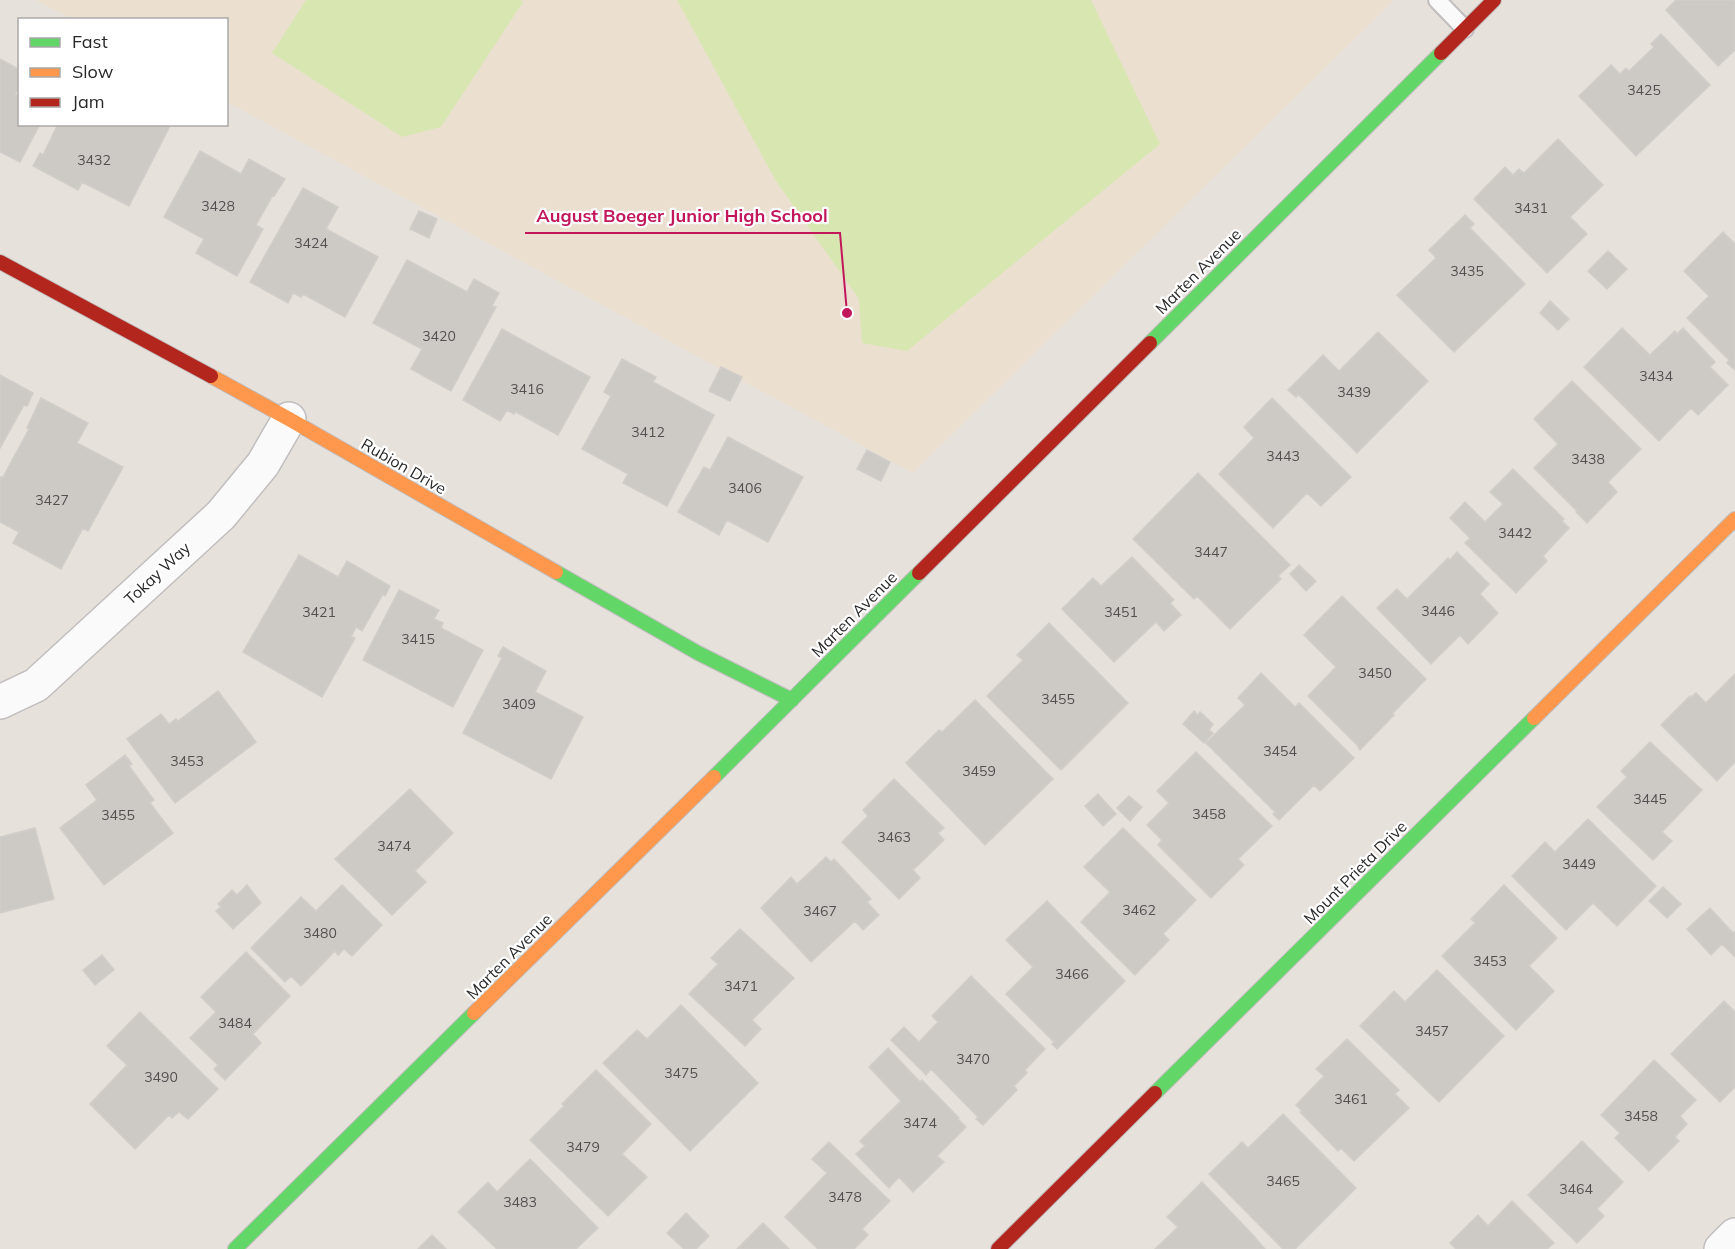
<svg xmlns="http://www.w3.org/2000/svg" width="1735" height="1249" font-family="Mulish,sans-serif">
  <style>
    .education { fill: #ebdfd0 }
    .pitch { fill: #d8e7b1 }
    .building { fill: #cdcac6; stroke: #d2cdc8; stroke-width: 1.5 }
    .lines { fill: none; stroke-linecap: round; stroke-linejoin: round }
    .lane-casing { stroke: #c0bebe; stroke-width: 20 }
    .street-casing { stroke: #c0bebe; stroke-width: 36 }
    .fast-casing { stroke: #c0bebe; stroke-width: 16 }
    .slow-casing { stroke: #c0bebe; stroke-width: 16 }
    .jam-casing { stroke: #c0bebe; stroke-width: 16 }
    .lane { stroke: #fbfafa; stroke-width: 16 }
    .street { stroke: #fbfafa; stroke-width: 33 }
    .fast { stroke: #63d668; stroke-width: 14 }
    .slow { stroke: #ff974d; stroke-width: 14 }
    .jam { stroke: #b3261e; stroke-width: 14 }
    .labels { text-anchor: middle; stroke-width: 4.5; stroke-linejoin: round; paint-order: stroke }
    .number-label { font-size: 14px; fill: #525150 }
    .street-label { font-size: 16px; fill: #282828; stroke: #fff }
    .leader { fill: none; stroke: #c2185b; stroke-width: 2 }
    .callout-dot { fill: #c2185b; stroke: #fff; stroke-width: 2 }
    .callout-label { font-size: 18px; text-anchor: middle; font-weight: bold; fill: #c2185b; stroke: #fff; stroke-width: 4.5; stroke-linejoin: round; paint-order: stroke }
  </style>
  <rect width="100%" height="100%" fill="#e7e1dc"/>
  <path class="education" d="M36,0H1394L913,473L227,102L226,20L72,19Z"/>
  <path class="pitch" d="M306,0H520L523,2L441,127L402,137L272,53Z
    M677,0H1091L1160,144L907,351L862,343L859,299L776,181Z"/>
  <path class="building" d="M1676,0H1735V50L1718,66L1666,10Z
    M1661,34L1710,85L1636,156L1579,96L1611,65L1620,74L1626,68L1629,71L1654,47L1651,44Z
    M0,59L20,70V85L15,94L20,97V124H40L20,162L0,152Z
    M58,124H171L129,206L82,182L78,190L33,166L40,153L43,155Z
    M1558,139L1603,185L1570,217L1587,234L1547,273L1474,199L1505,167L1513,175L1519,169L1524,173Z
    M200,151L241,174L249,159L285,179L274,196L273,195L256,225L263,229L237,276L196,253L204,239L164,217Z
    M303,188L338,207L326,229L378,257L345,317L303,294L301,297L293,293L288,303L250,282Z
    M419,211L437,219L429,238L410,229Z
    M1465,215L1474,224L1470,228L1525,284L1454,352L1397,295L1436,258L1429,250Z
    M1723,232L1735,244V370L1727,363L1729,360L1687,318L1709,296L1684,271Z
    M1608,251L1627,269L1607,289L1588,271Z
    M407,260L467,292L474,279L499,293L492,306L496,307L451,391L411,369L422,349L373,323Z
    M1550,301L1569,319L1558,330L1540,313Z
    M1622,328L1650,355L1675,331L1677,334L1683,328L1715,362L1710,367L1728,385L1698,415L1691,408L1659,441L1584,367Z
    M502,329L590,377L558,435L516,412L514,414L507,410L500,421L463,400Z
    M1378,332L1428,381L1357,453L1298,394L1296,397L1288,390L1323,355L1339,371Z
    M622,359L656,377L653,382L714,415L667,506L623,483L628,474L582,449L611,396L604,392Z
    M721,367L742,377L730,401L709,391Z
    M0,375L33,393L27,406L24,405L0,448Z
    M1572,381L1641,449L1608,482L1617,492L1587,523L1576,512L1577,511L1534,468L1558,444L1534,419Z
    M41,398L88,423L77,443L123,467L88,531L83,528L61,569L13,543L19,532L0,522V477H3L29,429L27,428Z
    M1272,398L1351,477L1321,506L1307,493L1273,528L1219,474L1254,438L1244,427Z
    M728,437L803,477L768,542L727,520L719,535L678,512L704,467L710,470Z
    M867,450L890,462L881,481L857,469Z
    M1513,469L1564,519L1562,521L1569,528L1543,556L1547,561L1516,593L1465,543L1470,538L1450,518L1465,502L1485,522L1503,504L1490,492Z
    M1198,473L1290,565L1278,576L1281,579L1230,629L1197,596L1194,599L1133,539Z
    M1457,552L1489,584L1480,594L1498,613L1468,644L1460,635L1431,664L1377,608L1397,589L1407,599L1448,558L1450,560Z
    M299,555L338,577L347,561L390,586L385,596L383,594L362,631L356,627L351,637L355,638L322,697L243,652Z
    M1132,557L1174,600L1170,603L1181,615L1164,631L1156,622L1114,662L1062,609L1093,578L1101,586Z
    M1299,565L1316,581L1306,591L1290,574Z
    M399,590L439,610L434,619L443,623L441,628L483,650L453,707L363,660Z
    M1342,596L1426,679L1392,714L1394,715L1360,750L1357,745L1308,696L1336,667L1304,635Z
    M1049,623L1128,703L1061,770L987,696L1023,660L1017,655Z
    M503,647L546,671L535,692L583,717L551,779L463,733L502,658L498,656Z
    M1261,673L1295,707L1299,703L1354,758L1320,791L1314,785L1279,820L1273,814L1275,812L1206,743L1245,705L1238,698Z
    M1735,674V762L1717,781L1661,725L1690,696L1691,697L1696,693L1706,703Z
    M218,691L256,742L175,803L127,739L161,714L169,724L176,719L178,721Z
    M975,700L1053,779L985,845L906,763L939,730L942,732Z
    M1194,711L1198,715L1200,712L1213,724L1209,730L1213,733L1204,743L1183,724Z
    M1650,742L1702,790L1662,832L1672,841L1653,860L1597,807L1627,777L1621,771Z
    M1196,752L1272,826L1238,859L1244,865L1211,898L1158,845L1162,840L1147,825L1169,803L1157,791Z
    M125,755L132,764L129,766L154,800L150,803L173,833L104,885L60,828L97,800L86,785Z
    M894,779L944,828L938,833L944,840L913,870L920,878L899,899L842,842L868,816L863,810Z
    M410,789L453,833L415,871L426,882L392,915L335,859Z
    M1098,794L1116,814L1103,826L1085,806Z
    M1129,796L1142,807L1130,821L1117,808Z
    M1588,819L1656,886L1617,926L1593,903L1566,930L1512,876L1545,842L1555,852Z
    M35,828L54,899L0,913V837Z
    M1123,828L1196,900L1163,934L1169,940L1135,975L1081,922L1110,892L1084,867Z
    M826,857L831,862L834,859L871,899L867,902L879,915L863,930L855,921L811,962L761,908L791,877L797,884Z
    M247,885L261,903L233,929L216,911L221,907L218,904L232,890L237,895Z
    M342,885L382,925L352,956L344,949L338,955L335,951L301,986L291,976L285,982L251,948L301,897L316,911Z
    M1504,885L1557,938L1529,966L1554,991L1516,1030L1442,956L1475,923L1471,919Z
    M1663,887L1681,904L1667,918L1649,901Z
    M1047,901L1125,981L1057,1049L1052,1044L1054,1042L1006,994L1033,967L1006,940Z
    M1710,908L1733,933L1735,931V957L1722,944L1711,955L1687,929Z
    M740,929L794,978L752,1020L761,1029L745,1046L689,994L718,964L711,958Z
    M246,952L290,996L253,1034L261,1043L225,1080L214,1069L218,1065L190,1038L216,1012L201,997Z
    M102,955L114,970L95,985L83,970Z
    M1437,970L1504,1036L1439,1102L1360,1026L1394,991L1405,1002Z
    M971,976L1045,1049L1025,1070L1027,1073L1014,1086L1017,1090L983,1125L976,1119L978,1117L931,1069L926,1075L891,1040L904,1027L919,1042L938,1022L932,1016Z
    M1724,1001L1735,1012V1087L1720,1102L1671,1054Z
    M681,1005L758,1083L690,1151L603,1063L637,1030L647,1039Z
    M140,1012L218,1089L188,1119L179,1112L172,1118L169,1115L135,1149L90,1104L127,1065L107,1046Z
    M1347,1039L1399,1090L1395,1094L1409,1108L1354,1161L1341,1148L1338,1151L1300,1112L1302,1111L1296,1105L1324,1076L1316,1069Z
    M888,1048L920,1082L922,1080L959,1118L958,1119L966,1127L937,1156L944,1162L913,1192L899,1177L889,1188L856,1154L865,1146L860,1141L901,1101L869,1067Z
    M1654,1060L1696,1100L1680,1116L1687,1124L1675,1137L1679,1141L1649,1171L1615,1138L1620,1133L1601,1115Z
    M596,1070L651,1124L622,1154L647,1177L608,1216L530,1140L564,1106L562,1104Z
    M1283,1114L1356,1188L1295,1249H1283L1209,1174L1242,1142L1248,1148Z
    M1582,1141L1623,1182L1597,1209L1604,1216L1577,1243L1528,1195Z
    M829,1142L890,1201L862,1229L868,1235L854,1249H818L785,1217L827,1173L812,1159Z
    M530,1159L598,1228L576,1249H497L458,1212L488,1182L497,1192Z
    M1202,1182L1253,1235L1265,1249H1155L1178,1227L1167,1217Z
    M1512,1201L1554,1243L1547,1249H1456L1450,1243L1478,1215L1488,1226Z
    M686,1213L709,1236L696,1249H684L667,1233Z
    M763,1223L789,1249H737Z
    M432,1235L446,1249H418Z"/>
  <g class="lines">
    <g class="lane-casing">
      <path id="lane" d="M1437,0L1465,29"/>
    </g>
    <g class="street-casing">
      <path id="street" d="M0,702L36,685L221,515L263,464L289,419
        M1721,1249L1735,1235"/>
    </g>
    <g class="fast-casing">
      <path id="fast" d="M1150,343L1441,53
        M556,572L698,653L792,700
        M714,777L919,573
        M1155,1093L1534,718
        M235,1249L474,1013"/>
    </g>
    <g class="slow-casing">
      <path id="slow" d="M211,376L289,419L556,572
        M1534,718L1735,519
        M474,1013L714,777"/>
    </g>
    <g class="jam-casing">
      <path id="jam" d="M1441,53L1494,0
        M0,262L211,376
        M919,573L1150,343
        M998,1249L1155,1093"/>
    </g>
    <use href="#lane" class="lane"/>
    <use href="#street" class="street"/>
    <use href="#fast" class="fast"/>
    <use href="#slow" class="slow"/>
    <use href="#jam" class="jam"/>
  </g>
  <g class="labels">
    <g class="number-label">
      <text x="1644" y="95">3425</text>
      <text x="94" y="165">3432</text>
      <text x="218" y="211">3428</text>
      <text x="1531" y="213">3431</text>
      <text x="311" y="248">3424</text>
      <text x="1467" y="276">3435</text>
      <text x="439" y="341">3420</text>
      <text x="1656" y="381">3434</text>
      <text x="527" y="394">3416</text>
      <text x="1354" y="397">3439</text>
      <text x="648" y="437">3412</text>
      <text x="1283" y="461">3443</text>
      <text x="1588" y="464">3438</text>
      <text x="745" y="493">3406</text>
      <text x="52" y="505">3427</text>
      <text x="1515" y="538">3442</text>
      <text x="1211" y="557">3447</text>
      <text x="1438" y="616">3446</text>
      <text x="319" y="617">3421</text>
      <text x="1121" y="617">3451</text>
      <text x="418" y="644">3415</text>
      <text x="1375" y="678">3450</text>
      <text x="1058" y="704">3455</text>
      <text x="519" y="709">3409</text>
      <text x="1280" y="756">3454</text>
      <text x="187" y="766">3453</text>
      <text x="979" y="776">3459</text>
      <text x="1650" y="804">3445</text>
      <text x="1209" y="819">3458</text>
      <text x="118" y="820">3455</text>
      <text x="894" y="842">3463</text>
      <text x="394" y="851">3474</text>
      <text x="1579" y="869">3449</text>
      <text x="1139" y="915">3462</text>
      <text x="820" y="916">3467</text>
      <text x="320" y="938">3480</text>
      <text x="1490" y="966">3453</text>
      <text x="1072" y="979">3466</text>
      <text x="741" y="991">3471</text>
      <text x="235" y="1028">3484</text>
      <text x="1432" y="1036">3457</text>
      <text x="973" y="1064">3470</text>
      <text x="681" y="1078">3475</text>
      <text x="161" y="1082">3490</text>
      <text x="1351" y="1104">3461</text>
      <text x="1641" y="1121">3458</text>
      <text x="920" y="1128">3474</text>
      <text x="583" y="1152">3479</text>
      <text x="1283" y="1186">3465</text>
      <text x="1576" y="1194">3464</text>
      <text x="845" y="1202">3478</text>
      <text x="520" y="1207">3483</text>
    </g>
    <g class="street-label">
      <text transform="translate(1198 271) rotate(-45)" y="6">Marten Avenue</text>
      <text transform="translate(404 466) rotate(30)" y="6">Rubion Drive</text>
      <text transform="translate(157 573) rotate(-43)" y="6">Tokay Way</text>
      <text transform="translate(854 614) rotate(-45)" y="6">Marten Avenue</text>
      <text transform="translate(1355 872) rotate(-45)" y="6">Mount Prieta Drive</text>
      <text transform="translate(509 956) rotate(-45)" y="6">Marten Avenue</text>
    </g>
  </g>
  <path class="leader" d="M847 313L840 233H525"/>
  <circle class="callout-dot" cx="847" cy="313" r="6"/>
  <g class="callout-label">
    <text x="682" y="222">August Boeger Junior High School</text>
  </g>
  <rect x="18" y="18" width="210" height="108" fill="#ffffff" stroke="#a9a9a9" stroke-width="1.5"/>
  <rect x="30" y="38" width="30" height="9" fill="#63d668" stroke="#a9a9a9" stroke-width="1.5"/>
  <text x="72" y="48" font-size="18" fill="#282828">Fast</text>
  <rect x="30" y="68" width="30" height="9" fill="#ff974d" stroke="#a9a9a9" stroke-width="1.5"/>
  <text x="72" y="78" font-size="18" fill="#282828">Slow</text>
  <rect x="30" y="98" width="30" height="9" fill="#b3261e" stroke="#a9a9a9" stroke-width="1.5"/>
  <text x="72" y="108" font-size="18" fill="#282828">Jam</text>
</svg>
